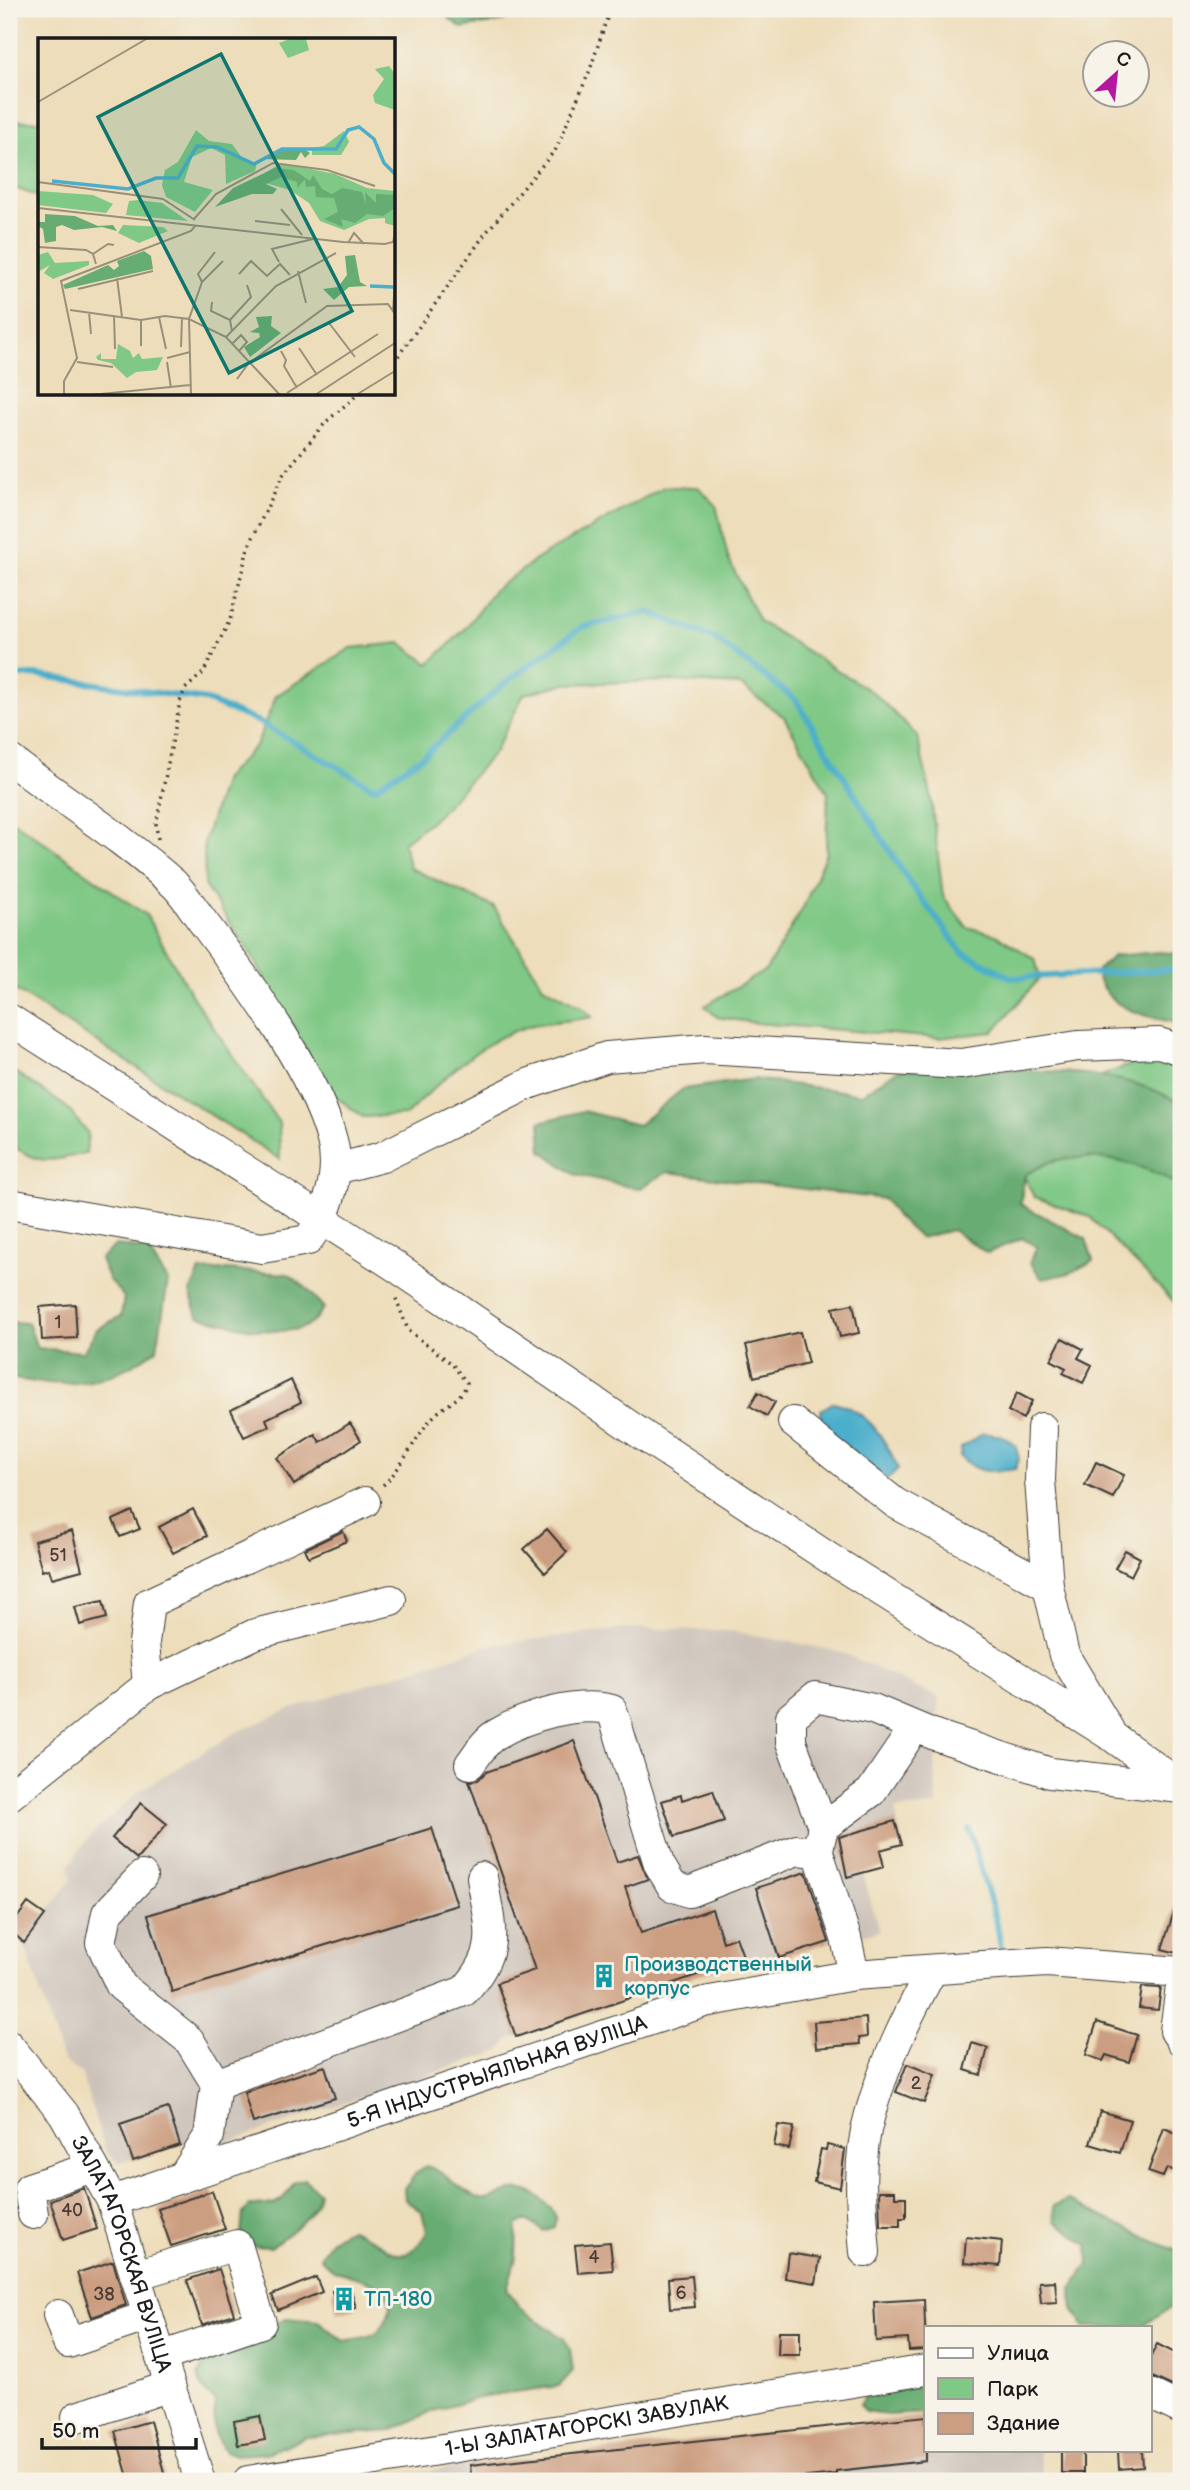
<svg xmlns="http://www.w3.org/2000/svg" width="1190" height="2490" font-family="'Balsamiq Sans',sans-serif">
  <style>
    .industrial { fill: #ccc2b9 }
    .green { fill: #7fc885; stroke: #4e7250; stroke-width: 2 }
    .forest { fill: #67ac72; stroke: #426447; stroke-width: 2 }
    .water { fill: #4caecb; stroke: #346574; stroke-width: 2 }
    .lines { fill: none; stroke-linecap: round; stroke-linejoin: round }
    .stream { stroke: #4caecb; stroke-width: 6 }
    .building { fill: #cc9e81 }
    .minor-casing { stroke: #3b3934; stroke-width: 32 }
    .path { stroke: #3b3934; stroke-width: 3.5; stroke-dasharray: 2 5; stroke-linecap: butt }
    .minor { stroke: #fff; stroke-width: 30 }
    .labels { text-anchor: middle; stroke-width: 6; stroke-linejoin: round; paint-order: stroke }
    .number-label { font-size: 18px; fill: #483c35 }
    .culture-label { font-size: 21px; fill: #0d838f; stroke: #f7f3e8; text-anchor: start }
    .street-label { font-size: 21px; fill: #1c1c1c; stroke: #f7f3e8 }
    .inset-river { fill: none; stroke: #4caecb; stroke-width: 3.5 }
    .inset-road { fill: none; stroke: #99907b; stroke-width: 2 }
    .view { fill: #0f766e; fill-opacity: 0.15; stroke: #0f766e; stroke-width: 3.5 }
    .inset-edge { fill: none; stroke: #1c1c1c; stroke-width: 3.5 }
  </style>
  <rect width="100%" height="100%" fill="#f7f3e8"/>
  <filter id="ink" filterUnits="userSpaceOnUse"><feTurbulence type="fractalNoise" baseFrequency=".0143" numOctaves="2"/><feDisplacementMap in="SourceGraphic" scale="14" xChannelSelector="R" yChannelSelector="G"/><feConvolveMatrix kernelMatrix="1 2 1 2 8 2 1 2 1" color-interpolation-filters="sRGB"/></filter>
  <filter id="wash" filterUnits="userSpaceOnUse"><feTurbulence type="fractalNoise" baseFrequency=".00686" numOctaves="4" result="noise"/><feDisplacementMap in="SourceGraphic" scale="28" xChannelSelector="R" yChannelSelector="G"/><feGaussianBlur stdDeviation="1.57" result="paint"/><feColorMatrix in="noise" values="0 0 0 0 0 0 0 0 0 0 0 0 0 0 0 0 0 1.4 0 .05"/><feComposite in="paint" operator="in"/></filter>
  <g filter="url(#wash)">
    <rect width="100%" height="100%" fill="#edddba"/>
    <path class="industrial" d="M633,1628L733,1631L841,1652L939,1698L935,1735L936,1806L895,1809L902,1844L880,1850L884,1867L863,1873L879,1931L836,1940L779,1958L744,1959L508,2040L500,2051L221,2144L216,2138L195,2141L119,2163L106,2153L81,2073L63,2061L24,1943L72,1879L69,1865L87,1839L139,1791L233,1734L288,1710L489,1645Z
      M926,2416V2450H1038L1043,2481H348L470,2465Z"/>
    <path class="green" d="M9,121H40V197L9,186Z
      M664,487H698L716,505L728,558L759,621L875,694L917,736L930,791L943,896L967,927L996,935L1035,959L1040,978L993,1032L938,1038L756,1023L717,1017L705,1006L766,970L804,906L826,853L828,793L784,717L740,685L671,681L564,684L524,694L494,753L437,816L403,843L410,868L494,907L543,986L582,1007L592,1017C573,1021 553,1021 533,1025C483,1037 442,1080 406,1115L363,1117L331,1093L244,943L205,887L204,842L224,779L257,744L276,696L351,648L401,643L429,664L464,630L494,590L543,555Z
      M9,818L146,915L194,999L279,1123L280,1159L9,986Z
      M1159,1054L1181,1061V1309L1090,1217L1034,1197L1019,1166L1064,1090Z
      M9,1068L65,1106L88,1133L86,1153C50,1161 40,1166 9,1143Z"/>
    <path class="forest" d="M436,9H514L504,21L462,28Z
      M1159,952L1181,954V1024C1145,1015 1107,1012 1096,972L1113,956Z
      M972,1068C1042,1073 1121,1066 1181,1104V1187C1145,1163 1092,1150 1050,1162C1042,1165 1033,1171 1025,1175L1020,1204L1086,1239L1093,1261L1070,1273L1042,1279L1030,1262L1037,1247L1022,1238L987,1253L952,1230L920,1238L897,1217L884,1199L667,1172L639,1189L574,1174L542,1151L540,1122L583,1111L638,1125L683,1089L754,1079L862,1094L898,1070Z
      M116,1245L148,1250L168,1281L157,1349C105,1387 70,1389 9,1378V1322L28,1323L37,1348L83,1352L97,1329L121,1316L124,1297L109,1280L100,1259Z
      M227,1270L288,1274L305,1287L324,1308C320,1312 315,1321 310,1324C283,1341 226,1323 198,1316L190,1292L200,1271Z
      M426,2166C447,2171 460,2194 482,2199C494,2202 502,2191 513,2190C531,2187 549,2202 556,2217L554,2227L544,2231L526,2220L517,2225L516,2258L507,2289L519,2307L564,2339L570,2349L573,2371L559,2386L485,2396L430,2412L391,2431L306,2437L266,2453L235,2455L225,2451L214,2433L215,2402L201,2386L198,2376L214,2349L256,2335L286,2318L318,2321L344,2341C365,2337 380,2338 388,2316C399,2281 357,2280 337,2271C330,2269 325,2262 320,2257L331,2239L350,2229C386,2239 400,2279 427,2232L422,2212L405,2199L404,2189L417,2172Z
      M305,2179L319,2193C316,2216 288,2233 271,2247L255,2246L241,2235L243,2213L250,2206C275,2206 283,2204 294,2182Z
      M1068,2200C1105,2216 1139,2237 1178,2251L1181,2250V2301L1140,2327H1085L1073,2309L1072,2288L1089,2262L1088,2245L1055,2221L1054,2206Z
      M926,2385V2413L887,2415L866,2412L860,2404L866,2395Z"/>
    <path class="water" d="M834,1402C868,1411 884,1437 898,1468L887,1480L821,1427V1410Z
      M983,1433L1003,1436L1016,1446L1019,1460L1015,1469C991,1472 977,1475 960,1456L961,1448Z"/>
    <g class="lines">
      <path class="stream" d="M9,676L36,675L205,700L257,721L374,788L422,757L505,683L582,627L649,612L715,639L796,700L911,885L962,952L1012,978L1181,969
        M969,1829L997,1924L1001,1948"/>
    </g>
    <g id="blocks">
      <path class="building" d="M75,1304L77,1338L42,1340L40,1307Z
        M853,1304L859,1333L840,1337L833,1308Z
        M800,1332L808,1363L754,1377L746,1345Z
        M1062,1338L1083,1349L1078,1358L1092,1365L1083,1383L1063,1373L1066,1368L1051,1360Z
        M291,1380L301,1402L266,1419L269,1426L244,1437L231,1410Z
        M758,1392L775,1402L767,1416L750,1406Z
        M1017,1393L1032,1401L1023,1419L1008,1411Z
        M350,1423L361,1440L294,1485L277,1458L315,1434L320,1442Z
        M1096,1462L1124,1475L1113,1498L1085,1485Z
        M193,1509L207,1536L173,1553L159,1527Z
        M132,1511L140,1529L120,1537L113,1520Z
        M547,1529L567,1552L545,1573L524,1549Z
        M72,1531L82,1570L52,1578L49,1569L42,1571L34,1541Z
        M343,1531L347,1541L309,1557L305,1549Z
        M1125,1550L1140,1558L1131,1576L1115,1568Z
        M103,1601L107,1618L80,1625L75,1607Z
        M574,1741L617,1862L638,1855L648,1879L625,1887L641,1933L712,1909L723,1942L736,1937L744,1959L516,2037L497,1983L535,1970L469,1781L478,1780L486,1772Z
        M713,1790L724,1821L674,1837L662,1801L681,1795L682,1800Z
        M141,1803L167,1824L137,1859L112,1838Z
        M895,1821L902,1844L880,1850L884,1867L847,1877L839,1837Z
        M432,1828L457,1905L172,1992L148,1915Z
        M806,1872L829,1942L779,1958L756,1888Z
        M1178,1899L1181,1900V1954L1162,1949Z
        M28,1903L45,1915L24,1943L9,1929Z
        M1142,1987L1161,1988L1158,2010L1139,2008Z
        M866,2018L867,2037L859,2038L860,2044L816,2048L814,2022Z
        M1097,2022L1137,2035L1129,2062L1106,2055L1103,2061L1086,2055Z
        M972,2043L988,2048L981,2075L965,2070Z
        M907,2064L935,2075L924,2103L896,2092Z
        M325,2066L335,2098L253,2123L244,2092Z
        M168,2108L180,2145L133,2161L120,2124Z
        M1100,2111L1130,2120L1120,2153L1090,2144Z
        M778,2125L794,2127L789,2149L774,2146Z
        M1164,2128L1181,2135V2173L1167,2168L1163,2177L1148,2172Z
        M827,2145L845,2149L840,2188L814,2182L821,2149L826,2150Z
        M84,2188L97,2229L63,2240L50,2200Z
        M212,2191L225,2229L171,2246L158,2209Z
        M879,2191H895V2197H906V2218H900V2226H880Z
        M966,2237L1002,2241L1000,2266L964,2263Z
        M610,2242L613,2270L578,2273L575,2245Z
        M788,2253L820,2258L816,2283L785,2278Z
        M113,2261L126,2305L92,2317L77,2273Z
        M219,2269L234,2314L202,2325L187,2280Z
        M692,2276L695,2307L670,2309L668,2278Z
        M316,2277L322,2292L278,2310L272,2295Z
        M1055,2281L1057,2302L1041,2303L1039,2282Z
        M350,2286L356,2308L338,2313L332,2291Z
        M924,2299L926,2350L909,2351L908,2339L876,2341L874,2302Z
        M779,2331H800V2355H778Z
        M1157,2344L1181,2356V2390L1150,2376V2358Z
        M260,2416L265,2440L238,2445L234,2421Z
        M926,2416V2461L836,2471V2474L770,2481H472L470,2465Z
        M150,2421L165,2476L129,2481L115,2431Z
        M1061,2450H1083V2473H1061Z
        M1142,2450L1143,2467L1119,2469L1118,2451Z"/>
    </g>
  </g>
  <g filter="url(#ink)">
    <use href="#blocks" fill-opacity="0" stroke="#3b3934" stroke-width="2"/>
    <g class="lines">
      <g class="minor-casing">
        <g id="minor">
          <path d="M9,759C63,800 123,838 174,884C186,896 196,913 206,926C249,983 314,1072 332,1140C341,1174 328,1213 308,1240L262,1248L9,1204"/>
          <path d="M9,1019L395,1266L647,1438L829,1558L1113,1737L1181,1786"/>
          <path d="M336,1169L382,1157L528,1084L607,1057L705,1049L961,1064L1078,1046L1159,1043L1181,1050"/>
          <path d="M793,1422L895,1503L1048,1586"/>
          <path d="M1042,1428L1040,1480L1048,1586L1064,1655L1109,1730"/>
          <path d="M148,1685L144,1643L149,1603L365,1502"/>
          <path d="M470,1764C477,1755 485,1741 495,1735C527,1716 577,1701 612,1710L659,1864L672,1886L689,1892L797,1850L818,1852L846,1938L854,1975"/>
          <path d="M9,1796L148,1685L255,1634L391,1600"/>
          <path d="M823,1827L791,1742V1717L815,1697L873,1709L935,1735L1050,1773L1181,1788"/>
          <path d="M819,1845L823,1827L871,1792L915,1727"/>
          <path d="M142,1876L107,1913L101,1943L121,1986L189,2040L216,2084L209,2136L183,2177"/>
          <path d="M1181,1986L1175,2031L1181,2040"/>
          <path id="s1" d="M9,2046L64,2114L112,2201L200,2481"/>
          <path d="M216,2084L464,1991C502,1950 490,1928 482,1877"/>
          <path id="s2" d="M112,2201L704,2002L854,1975L967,1967L1047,1962L1181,1972"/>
          <path d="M33,2214L29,2188L93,2167"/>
          <path d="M865,2252C861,2207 857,2158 870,2114C884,2064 907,2017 931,1972"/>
          <path d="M135,2275L237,2245L261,2323L161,2357"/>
          <path d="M58,2315L68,2343L148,2316"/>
          <path d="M1150,2394L1181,2409"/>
          <path d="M77,2417L170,2386"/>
          <path id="s3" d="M248,2481L926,2370"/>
        </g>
      </g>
      <path class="path" d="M394,362L485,234L556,149L590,70L610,9
        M158,839L156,825L180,702L185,689L203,673L230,620L248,548L282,476L326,422L358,394
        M383,1485C406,1464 416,1433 436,1414C448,1403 461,1400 467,1383L452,1364L408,1330L395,1296"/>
      <use href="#minor" class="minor"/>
    </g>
  </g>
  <defs>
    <g id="building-bare" transform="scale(1.89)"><path d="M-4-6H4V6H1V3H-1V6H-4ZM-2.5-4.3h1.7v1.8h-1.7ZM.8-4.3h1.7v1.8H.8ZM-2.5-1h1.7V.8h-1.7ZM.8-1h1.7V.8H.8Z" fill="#0f9aa8" stroke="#f7f3e8" stroke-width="2.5" paint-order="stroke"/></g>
  </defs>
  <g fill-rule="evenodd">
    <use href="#building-bare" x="604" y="1976"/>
    <use href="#building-bare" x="344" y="2299"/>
  </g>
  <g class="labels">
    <g class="number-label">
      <text x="58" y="1328">1</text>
      <text x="58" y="1561">51</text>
      <text x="916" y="2089">2</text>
      <text x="72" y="2216">40</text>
      <text x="594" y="2263">4</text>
      <text x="681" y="2299">6</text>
      <text x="104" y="2300">38</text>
    </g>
    <g class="culture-label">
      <text x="624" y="1971">Производственный<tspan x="624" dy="24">корпус</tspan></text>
      <text x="364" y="2306">ТП-180</text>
    </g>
    <g class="street-label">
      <text dy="7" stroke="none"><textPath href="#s2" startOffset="406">5-Я ІНДУСТРЫЯЛЬНАЯ ВУЛІЦА</textPath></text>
      <text dy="7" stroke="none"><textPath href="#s1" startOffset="240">ЗАЛАТАГОРСКАЯ ВУЛІЦА</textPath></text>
      <text dy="7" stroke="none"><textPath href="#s3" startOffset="343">1-Ы ЗАЛАТАГОРСКІ ЗАВУЛАК</textPath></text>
    </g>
  </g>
  <g transform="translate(38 38)">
    <rect width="357" height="357" fill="#edddba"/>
    <path d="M254,0L268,1L271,12L250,20L241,5ZM351,28L357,36V72L337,65L335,57L346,41L337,31ZM158,92L171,103L194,106L205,121L219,125L217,133L188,146L187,117L173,110L154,119L146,144L175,152L157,174L128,159L124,147L127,132L140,124ZM306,93L311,104L303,117H274V110L286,108ZM243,125L297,136L329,150L357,153V188L347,185V180L331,181L306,192L282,183L271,165L252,152L227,145V135ZM0,153L55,157L75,166L68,175L0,167ZM100,162L124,165L150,183L88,177L91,163ZM85,187L125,189L130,193L101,205L80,195ZM10,214L17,225L51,223V227L15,241L6,235L12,227L0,234V217ZM80,306L92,313L95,320L101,315L104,321L125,319L119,332L98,334L89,340L73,325L60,322L58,319L63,315V321H78Z" fill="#7fc885"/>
    <path d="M242,112H268L272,115L267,120L263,114L258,122L224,121ZM237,130L256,132L272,143L275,137L284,151L294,156L304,150L324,154L328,167L327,154L338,165V156L357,157V170L345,178L329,176L317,185L303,181L305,189L286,181L300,174L296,160L278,159L277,148L268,149L267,141L259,150V144L243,139L228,146L239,151L235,156H214L177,169L195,150ZM7,176L37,178L60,188L75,187L79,193L64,189L36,192L24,187L18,189V203L7,205L5,191L0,188V184H7ZM106,213L113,218L115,231L27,251L25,247L70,227L76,232L81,228L79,223ZM317,217L322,244L329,248L311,249L296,262L285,251L300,249L309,237L307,218ZM234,278L233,288L243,295L212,319L206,309L222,299L221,295L212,294L221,289L218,279Z" fill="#67ac72"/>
    <path class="inset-river" d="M14,143L90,151L118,140H140L159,108L179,109L216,126L244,111H298L310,92L321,89L336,101L346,125L357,136M332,248L355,249"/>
    <path class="inset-road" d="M0,64L110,0M0,144L125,161L157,182M0,170L305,204L347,206L355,204L357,196M243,171L264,197M156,181L178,156L235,125L289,132L337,148M217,183L252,187M310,205L316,195L326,206M0,209L48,212L55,216L58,226M55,216L70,206L76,207M241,224L234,211L275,201M260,233L268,265M201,236L213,223L229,238L242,226L252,237M79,240L84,279M164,244L160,236L177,214M40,251L115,233M174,264L173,273L192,282L194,293M32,272L103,282L127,278L151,281L188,299L242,357M355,273L357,243M51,274L53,296M76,277L77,311M121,279L128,311M103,282V308M192,282L213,259L209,247M275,293L291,285L317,319M188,299L238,248L298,215M194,306L203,297L209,304L201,313M143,309L144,280M261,310L279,337M243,313L248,322L246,328L259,350M129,320L152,314M39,324L75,329M129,324L133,350M199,341L210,326L289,268L350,266L357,276M249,355L340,296M26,357V343L39,320L23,243L153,193L158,187M53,357L152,347M153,357L151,281L164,244L185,223M277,357L357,305M318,357L357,333"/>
    <path class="view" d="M183,16L314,273L191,335L60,79Z"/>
    <rect width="357" height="357" class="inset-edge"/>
  </g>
  <rect width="1190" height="2490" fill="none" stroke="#f7f3e8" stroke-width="35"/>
  <rect x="924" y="2326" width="228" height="126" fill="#f7f3e8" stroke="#9f9d96" stroke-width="2"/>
  <rect x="938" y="2348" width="35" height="10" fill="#ffffff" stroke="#9f9d96" stroke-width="2"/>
  <text x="987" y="2360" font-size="21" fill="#1c1c1c">Улица</text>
  <rect x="938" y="2378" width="35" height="21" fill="#7fc885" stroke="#9f9d96" stroke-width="2"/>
  <text x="987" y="2396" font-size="21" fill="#1c1c1c">Парк</text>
  <rect x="938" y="2413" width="35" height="21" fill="#cc9e81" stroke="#9f9d96" stroke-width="2"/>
  <text x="987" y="2430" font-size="21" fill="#1c1c1c">Здание</text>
  <g transform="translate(1116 74) rotate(27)"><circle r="33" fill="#f7f3e8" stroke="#9f9d96" stroke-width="2"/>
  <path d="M0-5L12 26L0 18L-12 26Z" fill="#b5179e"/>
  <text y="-10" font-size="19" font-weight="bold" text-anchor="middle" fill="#1c1c1c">С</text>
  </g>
  <path d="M42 2438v10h154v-10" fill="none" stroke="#1c1c1c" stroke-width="3.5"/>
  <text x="52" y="2438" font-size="21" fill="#1c1c1c" stroke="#f7f3e8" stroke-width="5" paint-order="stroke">50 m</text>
</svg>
